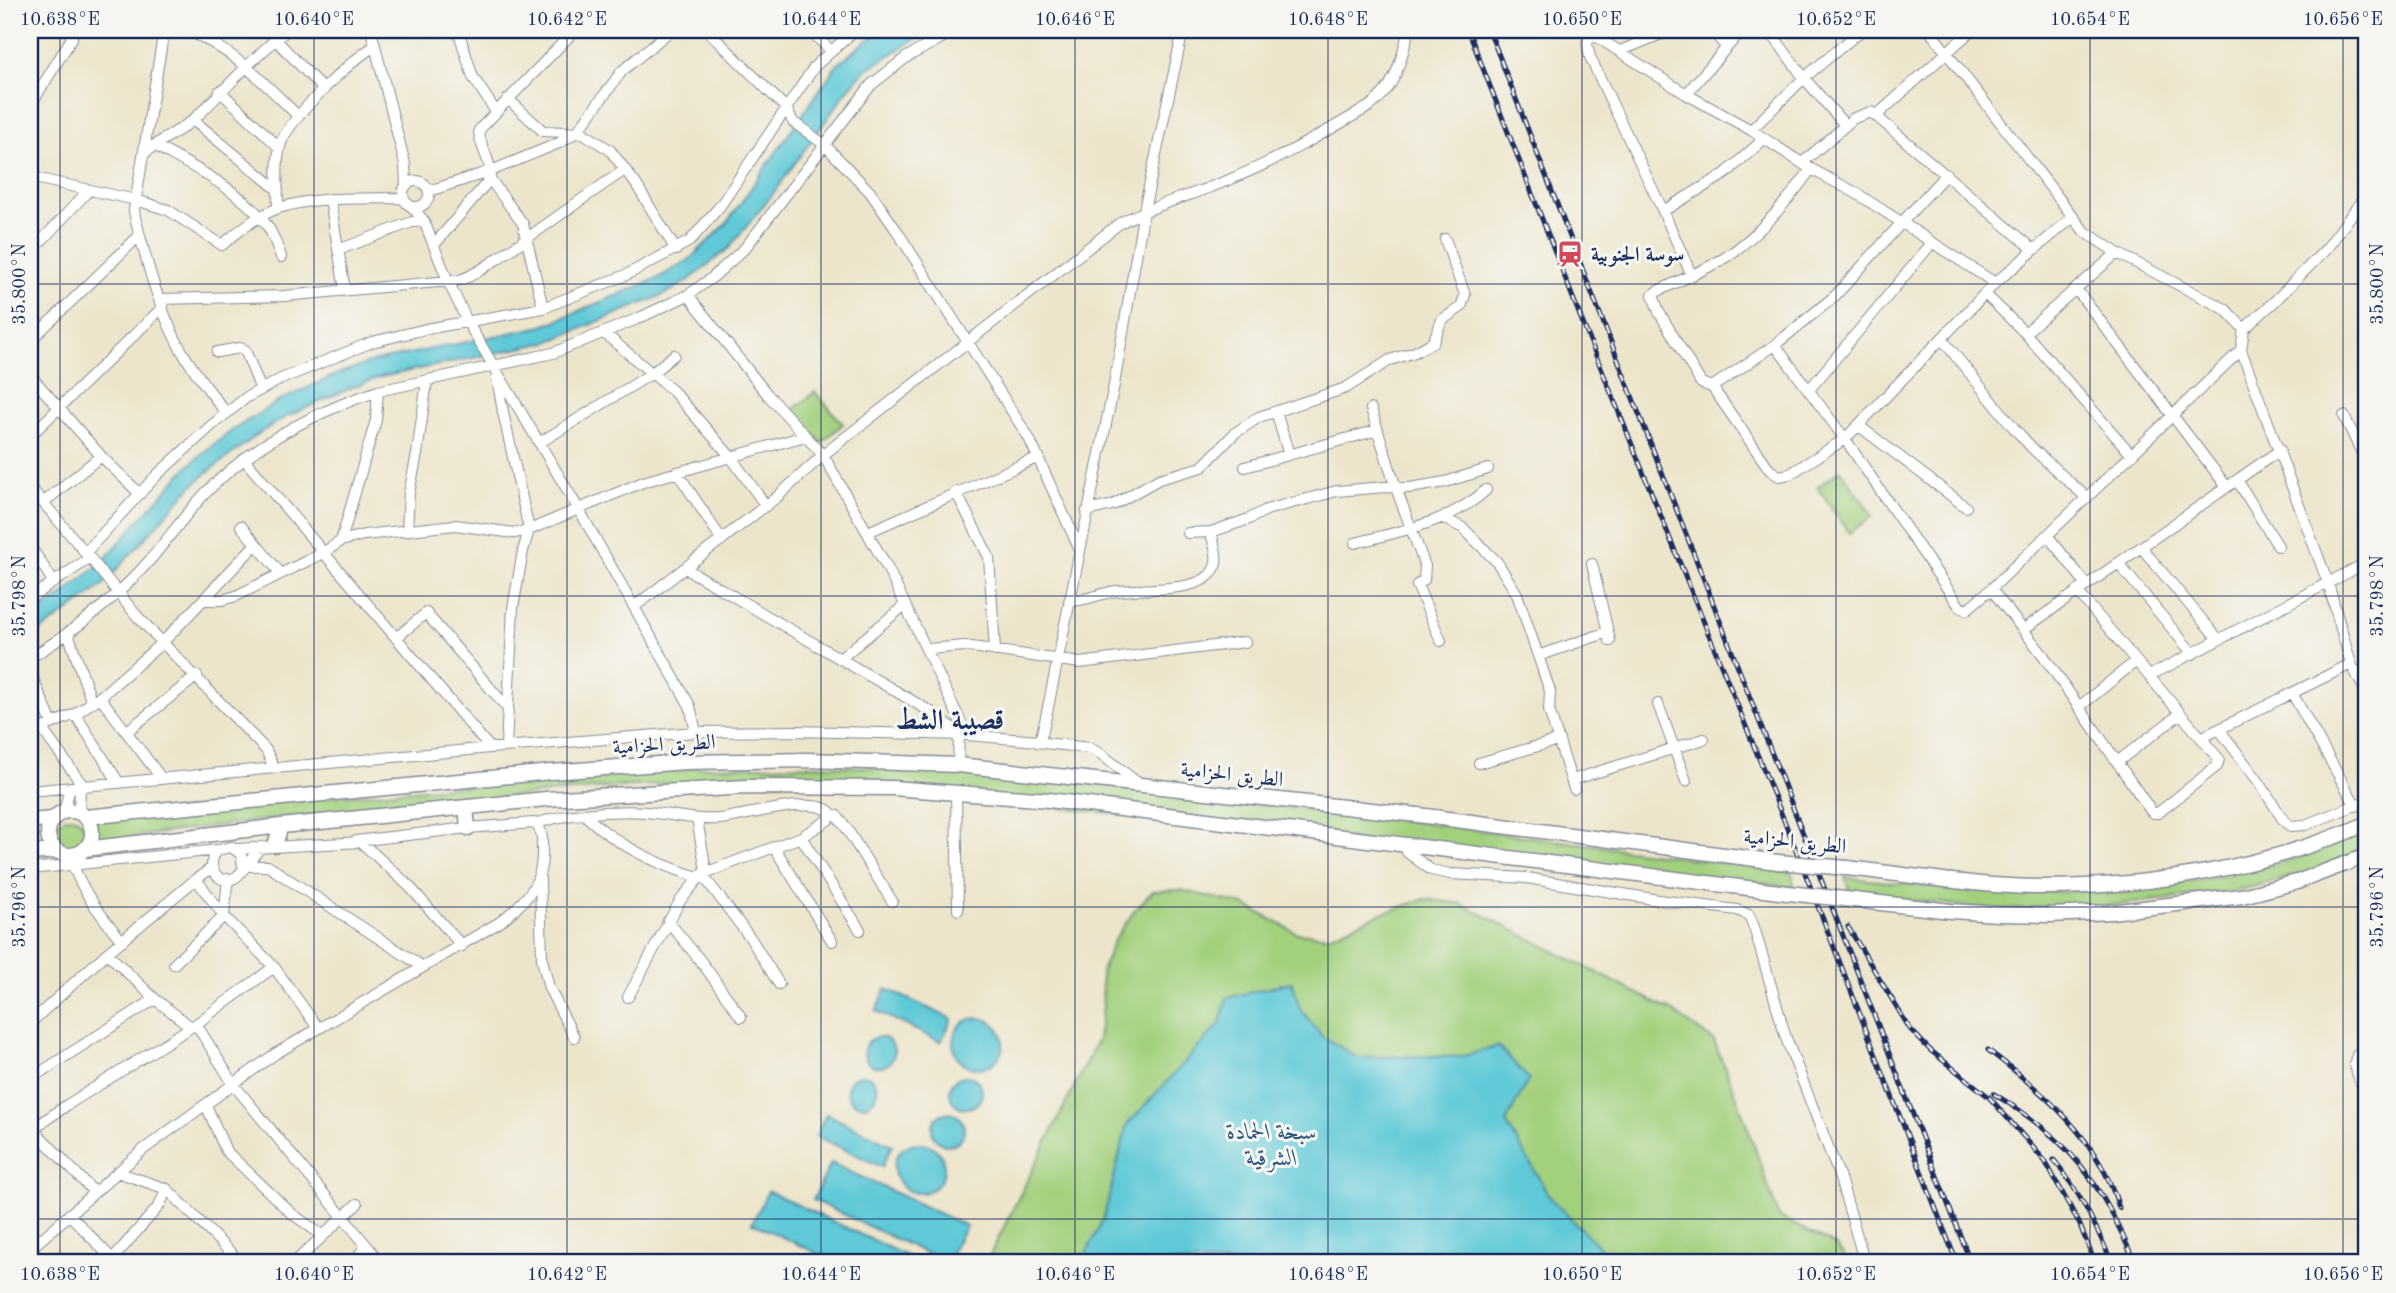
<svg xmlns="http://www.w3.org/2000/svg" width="2396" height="1293" font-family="'Old Standard TT',Amiri,serif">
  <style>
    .green { fill: #a3d07d; stroke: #5f806e; stroke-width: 2 }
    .water { fill: #5ec9d7; stroke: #3c7c9a; stroke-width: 2 }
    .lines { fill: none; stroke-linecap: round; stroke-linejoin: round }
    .minor-casing { stroke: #848a94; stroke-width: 12 }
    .highway-casing { stroke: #848a94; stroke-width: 17 }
    .minor { stroke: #fff; stroke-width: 10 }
    .highway { stroke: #fff; stroke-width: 14 }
    .rail-casing { stroke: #1b2f5e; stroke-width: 5 }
    .rail { stroke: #f6f6f2; stroke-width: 2.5; stroke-dasharray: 8; stroke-linecap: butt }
    .highway-bridge-casing { stroke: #848a94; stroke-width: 17; stroke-linecap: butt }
    .highway-bridge { stroke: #fff; stroke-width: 14 }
    .ticks { fill: none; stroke: #1b2f5e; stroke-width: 2; stroke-opacity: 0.45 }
    .labels { text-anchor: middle; stroke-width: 6; stroke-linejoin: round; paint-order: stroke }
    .poi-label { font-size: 21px; font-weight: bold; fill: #1b2f5e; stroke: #f6f6f2; text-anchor: start }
    .street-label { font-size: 21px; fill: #1b2f5e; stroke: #f6f6f2 }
    .water-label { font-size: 23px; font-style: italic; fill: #2c567c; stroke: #f6f6f2 }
    .district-label { font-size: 28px; font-weight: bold; fill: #1b2f5e; stroke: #f6f6f2 }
    .neatline { fill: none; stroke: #1b2f5e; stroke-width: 2.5 }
    .ticks-label { font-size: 18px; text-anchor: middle; fill: #1b2f5e }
  </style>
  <rect width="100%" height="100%" fill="#f6f6f2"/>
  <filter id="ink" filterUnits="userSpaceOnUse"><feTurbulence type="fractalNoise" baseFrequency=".0143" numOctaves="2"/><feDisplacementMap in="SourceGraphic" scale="14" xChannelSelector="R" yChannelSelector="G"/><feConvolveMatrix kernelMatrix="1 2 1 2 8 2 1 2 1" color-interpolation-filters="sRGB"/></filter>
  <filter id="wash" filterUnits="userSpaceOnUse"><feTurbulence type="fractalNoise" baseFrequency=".00686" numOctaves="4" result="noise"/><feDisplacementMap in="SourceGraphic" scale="28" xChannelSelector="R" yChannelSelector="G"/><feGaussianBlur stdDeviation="1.57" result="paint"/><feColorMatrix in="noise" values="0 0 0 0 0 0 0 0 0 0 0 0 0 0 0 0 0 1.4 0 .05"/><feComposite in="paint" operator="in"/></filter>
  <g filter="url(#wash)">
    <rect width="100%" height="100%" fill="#ede5cb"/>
    <path class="green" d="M815,392L843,424L821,443L793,410Z
      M1841,470L1873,516L1849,533L1817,487Z
      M817,765L982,772L1426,823L1792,872L1794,887L817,782L696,783L614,787L254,821L124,838L98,843L94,819L251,803L695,767Z
      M54 833a16 16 0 1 1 32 0a16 16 0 1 1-32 0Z
      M2366,832V850L2305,874L2230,892L2062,911L1991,909L1850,893L1845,877C2017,899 2204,904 2366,832Z
      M1181,890L1244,905L1297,933L1328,936L1380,914L1425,899L1462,904L1672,1011L1714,1041L1738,1100L1779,1217L1835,1245L1850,1263H1615L1551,1199L1506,1122L1528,1079L1498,1047L1461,1057L1414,1056L1358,1058L1322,1036L1300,1009L1292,982L1227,998L1220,1024L1127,1125L1104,1217L1082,1263H986L1098,1039L1103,1007L1101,973L1114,940L1135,910L1153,891Z"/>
    <path class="water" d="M885,30H931L865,70L850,87L772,195L729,248L688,281L663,295L548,342L381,377L348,389L288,416L261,432L208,472L190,488L103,585L69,611L30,638V617L58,599L103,561L178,477L200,455L234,429L281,400L340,373L375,361L543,326L656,279L689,260L726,224L837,65L866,41Z
      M1292,982L1300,1009L1322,1036L1358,1058L1414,1056L1460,1057L1498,1046L1529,1079L1506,1122L1551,1199L1615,1263H1082L1104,1217L1127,1125L1220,1024L1227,998Z
      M886,989L952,1019L941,1042L876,1011Z
      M953 1043a25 25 0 1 1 50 0a25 25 0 1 1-50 0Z
      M864 1052a15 15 0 1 1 30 0a15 15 0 1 1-30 0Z
      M847 1090a15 15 0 1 1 30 0a15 15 0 1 1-30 0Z
      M950 1092a16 16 0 1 1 32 0a16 16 0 1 1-32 0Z
      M932 1129a16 16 0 1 1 32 0a16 16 0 1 1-32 0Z
      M826,1114L892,1145L882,1167L816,1136Z
      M894 1168a25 25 0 1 1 50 0a25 25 0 1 1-50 0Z
      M831,1163L966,1226L948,1258L938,1259L813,1200Z
      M768,1191L921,1263H838L752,1223Z"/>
  </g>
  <g filter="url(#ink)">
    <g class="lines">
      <g class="minor-casing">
        <path id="minor" d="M164,30L134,210L135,217C146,259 158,307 179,346C192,370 210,391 226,413
          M187,30C235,51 260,79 297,115
          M371,30L405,164L406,186
          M458,30L473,77L496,112
          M707,30L786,108L793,122L825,145L870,192L897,231L1029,438L1079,548
          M810,30L830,50
          M1586,30L1686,94L1751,130L1811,169L1856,193L1995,283
          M1712,30L1726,47
          M1769,30L1804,78L1845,125
          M1929,30L2084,231L2117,253L2225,309L2244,329L2241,350L2328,583L2351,664L2366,692
          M1590,33L1587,44L1590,57L1663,211
          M275,39L324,90
          M1620,51L1671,30
          M220,91L280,148
          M1686,94L1742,30
          M508,99L543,131L583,133L610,150L636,184L676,250
          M30,106L72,38L68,30
          M1876,116L2033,249
          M193,120L278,190
          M1751,130L1804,78L1862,30
          M154,145C189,165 241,190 265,223C273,232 277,246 281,257
          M145,153C160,139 180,132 195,118C226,89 253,57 287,30
          M1802,163L1854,118L1871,112L1876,116L1972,30
          M1811,169C1788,201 1762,232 1729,255C1707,270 1680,280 1656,292L1653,295L1659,312L1701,383L1712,387L1770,470L1779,476L1790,474L1845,439L1995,283L2072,218
          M30,177L136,200L168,210L222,245C236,234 251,220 267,213C304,195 362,199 403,198
          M490,179L523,224L543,308
          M403 194a13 13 0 1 1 26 0a13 13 0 1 1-26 0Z
          M429,191L491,171L559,143L577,132L622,71L671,30
          M330,200L345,290
          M411,206L424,221L448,281L468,323L578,508L690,706L696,732
          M278,208C278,186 275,163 281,143C289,119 352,59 375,46
          M434,245L490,179C493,162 479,147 479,130L575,30
          M338,250L412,222L424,221
          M30,253L89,190
          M1691,274L1663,211L1725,174L1764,139
          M2076,289L2227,487
          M1985,294L2025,333L2132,455
          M688,295L767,394L823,455L888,569L967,735
          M160,299L284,296L460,280C478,274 492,262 507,252C547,225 585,196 625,170
          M2244,329L2275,301L2327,248L2366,195
          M604,333L673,391L730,456L766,506
          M2025,333L2117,253
          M1942,339L2014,428L2033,449L2087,498
          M30,341L140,235
          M1775,345L1845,439L1960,607L1966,610L1991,589L2241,350
          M217,352L240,348L245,350L261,390
          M30,375L101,456L140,494
          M497,378L503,412L529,530L523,551L513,608L506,746
          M1712,387L1775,345L1835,296L1946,174
          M1809,390L1932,243
          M1371,409L1396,488L1425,566L1424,580L1417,585L1441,641
          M1276,412L1289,455
          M2344,416L2366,461
          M1859,426L1966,507
          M30,436L163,307
          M539,443L651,374L674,355
          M244,459L490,748
          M1245,467L1378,430
          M677,472L722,540
          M2237,480L2278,546
          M30,487L90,558L30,598
          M956,492L989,557L995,651
          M44,502L101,456
          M1087,511L1113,505L1159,479L1202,467L1235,433L1259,417L1346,388L1390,360L1415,352L1433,342L1442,320L1461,307L1465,295L1445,239
          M1443,518L1463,528L1497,562L1517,594L1550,691L1549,710L1574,789
          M241,526L281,574
          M407,531L409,493L417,454L427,381
          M868,532L1039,457
          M1188,533L1211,532L1249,519L1266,510L1337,491L1385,487L1410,488L1445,482L1488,469
          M2047,535L2087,585
          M341,541L376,420L378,391
          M1355,543C1400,531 1450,523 1486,490
          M30,546L53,581
          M2141,547L2219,640
          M85,553L156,476L212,425L247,397L281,379L372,342L426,329L543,308L626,275L690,241L720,206L815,66L855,30
          M90,558L137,616L266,750L274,768
          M2118,563L2193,654
          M1592,564L1610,641
          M685,568L933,713L959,734L958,765
          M1991,589L2043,655L2151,811L2153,813H2158L2217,766L2219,759L2077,591
          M203,600H222L236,596L323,553L341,541L364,535L455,525L514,533L529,530L643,482L805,436
          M1069,601C1085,601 1096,595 1111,592C1135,587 1202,595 1214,569C1220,558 1213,543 1211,532
          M634,607L777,497L823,455L1120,223C1155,204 1194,195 1231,179C1280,159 1324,133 1370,106C1398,85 1400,61 1409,30
          M2024,629L2280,450
          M68,633L92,703
          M396,638L426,613L508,709
          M927,649L965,646L1080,663L1245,642
          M1538,656L1608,632
          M30,658C74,631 116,599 150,560C173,533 193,503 220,479C265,438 321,410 378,391L553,353L637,319L688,295L713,277L745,248L871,85L907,57L956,30
          M841,658L905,605
          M30,672L52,723
          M2356,673L2366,668
          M2149,676L2366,563
          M2292,693L2356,806
          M100,697L162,779
          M1658,704L1686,781
          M2079,707L2136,661
          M75,714L119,783
          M42,729L84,787
          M2219,729L2259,782L2284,821L2290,826L2305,825L2366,801
          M126,732L197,676
          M30,733L75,714L100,697L163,642L256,544
          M2201,738L2351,664
          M1036,742L1089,748L1101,754L1139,784
          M2117,762L2180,714
          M1479,763L1559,740
          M1572,780L1704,739
          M30,791L490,748L696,732L794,731L967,735L1038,741L1041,737L1046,717L1114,385L1144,210L1183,30
          M956,792L958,910
          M79,813L80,787
          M58,814L65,808L70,787
          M585,815C617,846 656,864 698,877
          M831,815H836L845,826L892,901
          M697,819L706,871
          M537,824C560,813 628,809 655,813C676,815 697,821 719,819C742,817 814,795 830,812L828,820L801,837L702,874L680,901L628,997
          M801,837L860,930
          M1406,845L1407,852L1431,870L1450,874L1527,878L1659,900L1737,910L1749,915L1754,927L1786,1038L1839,1175L1865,1263
          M774,847L832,941
          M235,849L361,842L409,886L462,946
          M79,853L82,864
          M73,865C83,893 103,918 122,941
          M243,866H268L423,967
          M243,866L241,854L231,847L218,850C203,865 219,888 236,877C242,873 255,853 261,847
          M30,869L218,850
          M702,874L751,939L779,984
          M196,879L224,916L274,967L318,1028
          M540,879L542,959L549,988L574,1037
          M668,921L703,964L741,1017
          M107,953L155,999L191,1027
          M174,964L224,916L228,879
          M30,1023L107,953L196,879L212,868
          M196,1024L234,1085L381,1263
          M2366,1048L2357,1055C2352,1067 2357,1080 2366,1089
          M30,1079L155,999
          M206,1105L226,1151L291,1213L323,1236
          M30,1126L94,1192
          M30,1131L67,1105L196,1024L274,967
          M117,1172L167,1189L241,1263
          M69,1214L115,1262
          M30,1249L144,1149L275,1054L500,922C527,900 544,884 542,848C542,838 543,829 534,823L468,828L356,841
          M109,1263L159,1206L167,1189
          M294,1263L357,1204
          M354,1263L366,1245"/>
      </g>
      <g class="highway-casing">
        <path id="highway" d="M466,807L468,828
          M48 833a22 22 0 1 1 44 0a22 22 0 1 1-44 0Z
          M85,817L551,772L686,762L808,760L958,765L1418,815L1778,862
          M30,821L53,819
          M275,845L281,826
          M85,849L281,826L546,799L746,787L893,788L1049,800L1788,893
          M30,853L57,851
          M1847,868C1911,875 1980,887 2044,887C2153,887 2266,867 2366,824
          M1854,900L1951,911L1998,914L2049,915L2111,912L2242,896L2297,882L2366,856"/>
      </g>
      <use href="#minor" class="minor"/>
      <use href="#highway" class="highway"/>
      <g class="rail-casing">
        <path id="rail" d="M1468,30L1582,321L1796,850L1957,1263
          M1489,30L1971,1263
          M1848,927L1910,1029L1930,1050L1989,1097L2045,1161L2079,1223L2095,1263
          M1988,1050C2043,1092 2099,1138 2119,1208
          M1994,1094C2072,1141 2100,1181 2135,1263
          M2054,1160C2080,1192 2096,1226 2112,1263"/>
      </g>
      <use href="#rail" class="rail"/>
      <g class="highway-bridge-casing">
        <path id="highway-bridge" d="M1778,862L1847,868
          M1788,893L1854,900"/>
      </g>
      <use href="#highway-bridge" class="highway-bridge"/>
    </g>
  </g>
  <path class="ticks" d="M60,30V1263M314,30V1263M567,30V1263M821,30V1263M1075,30V1263M1328,30V1263M1582,30V1263M1836,30V1263M2090,30V1263M2343,30V1263M30,284H2366M30,596H2366M30,907H2366M30,1219H2366"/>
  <defs>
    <g id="station-bare" transform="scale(2.1)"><path d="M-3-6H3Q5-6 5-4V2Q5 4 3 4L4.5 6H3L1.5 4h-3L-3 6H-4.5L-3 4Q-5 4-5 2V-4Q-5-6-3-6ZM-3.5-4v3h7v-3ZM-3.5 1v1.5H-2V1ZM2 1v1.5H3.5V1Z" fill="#d1495b" stroke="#f6f6f2" stroke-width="2.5" paint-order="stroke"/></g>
  </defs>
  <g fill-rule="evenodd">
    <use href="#station-bare" x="1570" y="254"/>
  </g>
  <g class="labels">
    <g class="poi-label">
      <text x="1591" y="261">سوسة الجنوبية</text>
    </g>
    <g class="street-label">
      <text transform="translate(664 744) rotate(-3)" y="7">الطريق الحزامية</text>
      <text transform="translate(1232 774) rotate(6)" y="7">الطريق الحزامية</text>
      <text transform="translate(1795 841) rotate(6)" y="7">الطريق الحزامية</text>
    </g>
    <g class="water-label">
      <text x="1272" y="1139">سبخة الحمادة<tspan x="1272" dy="26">الشرقية</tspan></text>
    </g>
    <g class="district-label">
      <text x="950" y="729">قصيبة الشط</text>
    </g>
  </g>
  <rect width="2396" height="1293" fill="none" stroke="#f6f6f2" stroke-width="77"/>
  <rect x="38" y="38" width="2320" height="1216" class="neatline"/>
  <g class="ticks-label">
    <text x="60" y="25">10.638°E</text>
    <text x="314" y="25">10.640°E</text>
    <text x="567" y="25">10.642°E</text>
    <text x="821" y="25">10.644°E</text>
    <text x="1075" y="25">10.646°E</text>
    <text x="1328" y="25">10.648°E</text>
    <text x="1582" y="25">10.650°E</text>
    <text x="1836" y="25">10.652°E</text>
    <text x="2090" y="25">10.654°E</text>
    <text x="2343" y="25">10.656°E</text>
    <text transform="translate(19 284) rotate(-90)" y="6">35.800°N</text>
    <text transform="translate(2377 284) rotate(-90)" y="6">35.800°N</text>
    <text transform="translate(19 596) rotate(-90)" y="6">35.798°N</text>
    <text transform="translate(2377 596) rotate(-90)" y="6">35.798°N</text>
    <text transform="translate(19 907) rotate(-90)" y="6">35.796°N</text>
    <text transform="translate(2377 907) rotate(-90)" y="6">35.796°N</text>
    <text x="60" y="1280">10.638°E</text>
    <text x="314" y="1280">10.640°E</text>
    <text x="567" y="1280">10.642°E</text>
    <text x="821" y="1280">10.644°E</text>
    <text x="1075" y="1280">10.646°E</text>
    <text x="1328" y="1280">10.648°E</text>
    <text x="1582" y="1280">10.650°E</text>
    <text x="1836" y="1280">10.652°E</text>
    <text x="2090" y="1280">10.654°E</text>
    <text x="2343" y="1280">10.656°E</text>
  </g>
</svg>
